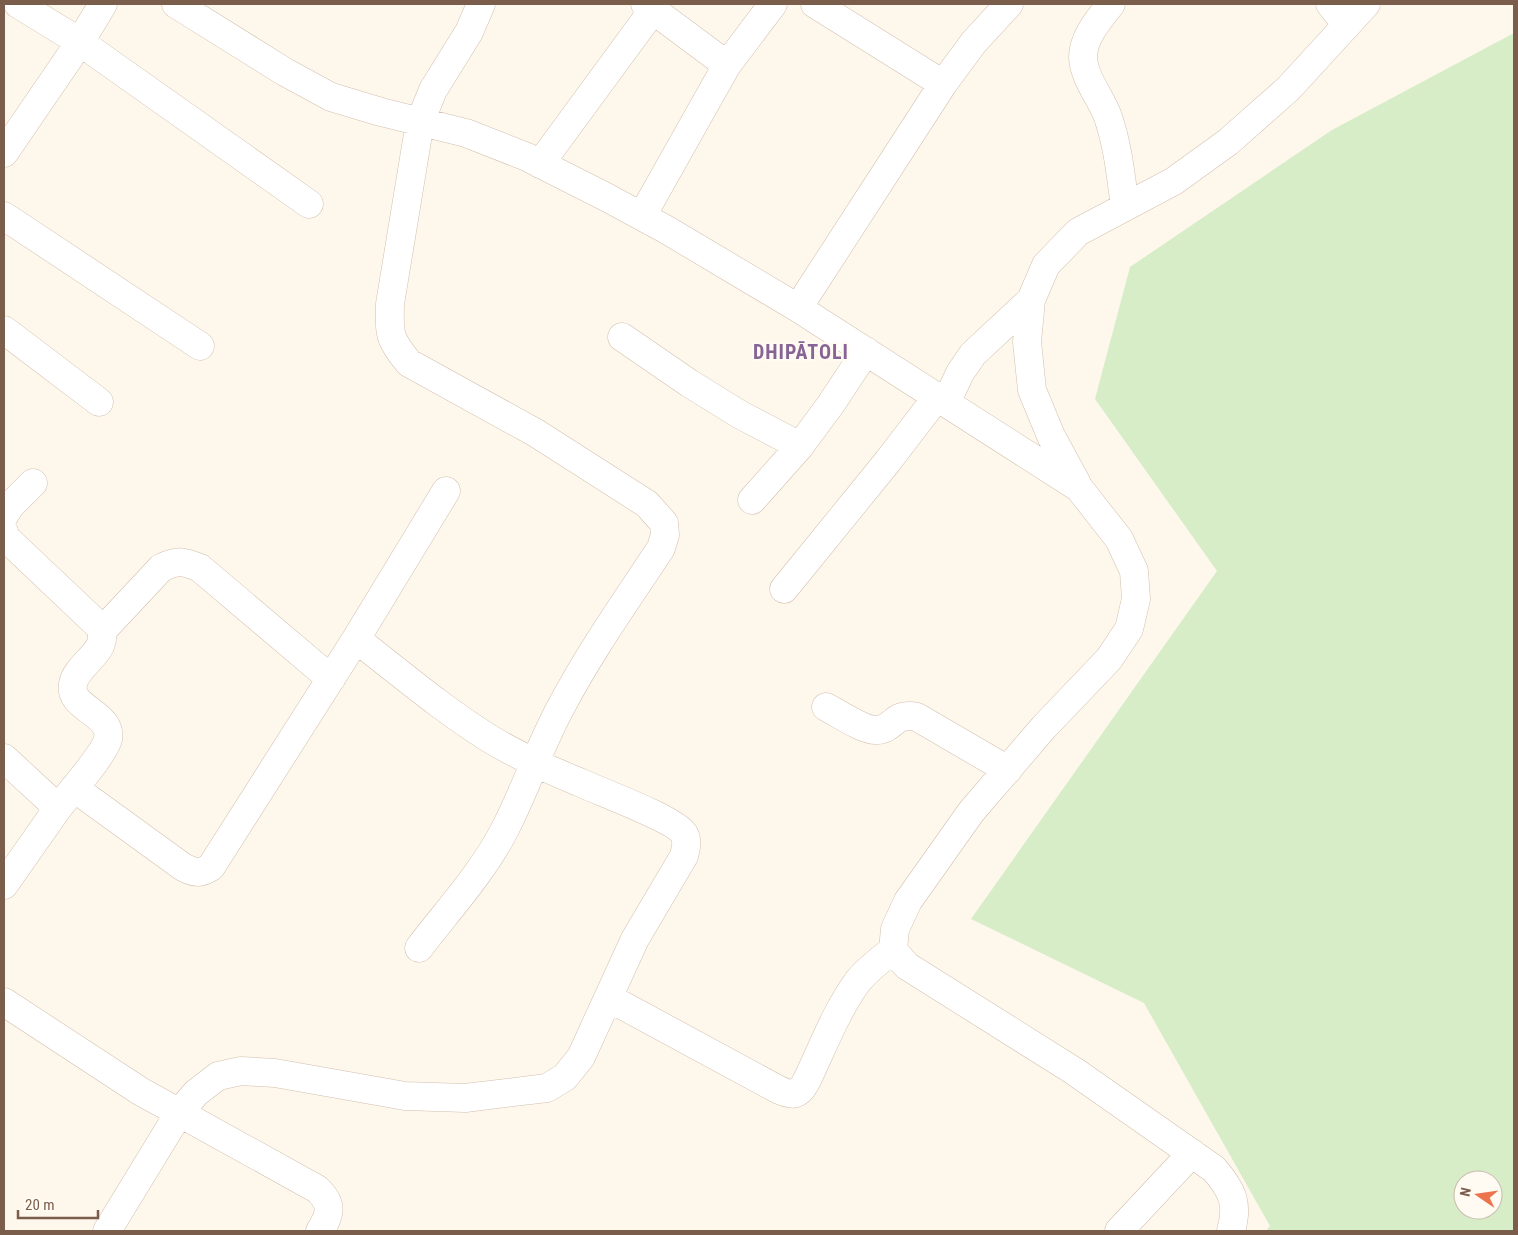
<svg xmlns="http://www.w3.org/2000/svg" width="1518" height="1235" font-family="'Roboto Condensed',sans-serif">
  <style>
    .green { fill: #d6edc7; fill-rule: evenodd }
    .lines { fill: none; stroke-linecap: round; stroke-linejoin: round }
    .street-casing { stroke: #d2bfaf; stroke-width: 29 }
    .street { stroke: #fff; stroke-width: 28 }
    .labels { text-anchor: middle; stroke-width: 4.5; stroke-linejoin: round; paint-order: stroke }
    .district-label { font-size: 20px; font-weight: bold; letter-spacing: 1px; fill: #876496; stroke: #fffaf2 }
  </style>
  <rect width="100%" height="100%" fill="#fef7eb"/>
  <path class="green" d="M1514,33V1231H1266L1270,1226L1144,1003L971,919L1217,571L1095,399L1130,267L1332,130ZM1463,1180H1493V1210H1463Z"/>
  <g class="lines">
    <g class="street-casing">
      <path id="street" d="M18,4L80,42L309,204
        M176,4L285,72L331,97L381,112L466,133L527,157L606,197L667,230L798,308L1079,488L1119,539L1134,571L1136,599L1129,629L1109,659L1044,727L971,812L908,901L895,929L893,950L907,966L1074,1071L1214,1169C1232,1190 1239,1203 1231,1231
        M645,4L727,65
        M815,4L943,84
        M1111,4C1100,18 1083,37 1083,57C1084,79 1101,97 1108,117C1118,146 1121,177 1125,207
        M1330,4L1347,25
        M4,153L80,42L103,4
        M540,164L653,10
        M4,216L200,346
        M642,216L727,65L773,4
        M798,308L943,84L974,42L1009,4
        M4,330L99,402
        M622,337L689,383L739,414L800,446
        M946,403L960,373L973,354L1031,300
        M1077,484L1051,436L1032,390L1027,342L1031,300L1046,265L1078,232L1174,181L1228,142L1288,89L1366,4
        M752,500L800,446L831,404L866,351
        M4,516L10,506L33,483
        M4,532L6,538L99,626C113,651 77,662 73,684C68,709 113,713 108,739C105,753 69,794 58,808
        M784,589L888,461L937,397
        M102,631L161,568C178,560 183,561 200,568L331,679
        M826,707C838,713 864,731 877,730C895,729 892,712 917,717L1008,770
        M4,758L58,808L4,885
        M74,788L183,867C194,873 200,874 211,867L356,639L446,491
        M419,948C448,910 483,872 505,829C526,788 540,745 562,705C591,650 627,600 661,548L665,535L664,523L647,504L536,433L409,363C389,339 389,334 390,304L420,122L433,90L469,32L481,4
        M609,998L779,1090C793,1096 798,1096 806,1082C822,1049 836,1011 858,981C868,969 881,959 893,950
        M4,1002L140,1091L317,1189C333,1204 331,1214 320,1231
        M107,1231L179,1113L196,1093L218,1076L241,1071L275,1073L405,1096L465,1098L547,1088L565,1077L581,1057L635,939L684,856C686,848 688,841 684,834C675,819 598,791 579,782C547,769 516,755 487,737C441,708 399,672 356,639
        M1119,1231L1192,1153"/>
    </g>
    <use href="#street" class="street"/>
  </g>
  <g class="labels">
    <g class="district-label">
      <text x="801" y="359">DHIPĀTOLI</text>
    </g>
  </g>
  <rect width="1518" height="1235" fill="none" stroke="#7b5d4b" stroke-width="10"/>
  <g transform="translate(1478 1195) rotate(283)"><circle r="24" fill="#fffaf2" stroke="#cabbaf"/>
  <path d="M0-4L9 19L0 12L-9 19Z" fill="#ec734b"/>
  <text y="-8" font-size="14" font-weight="bold" text-anchor="middle" fill="#7b5d4b">N</text>
  </g>
  <path d="M18 1210v8h80v-8" fill="none" stroke="#7b5d4b" stroke-width="2.5"/>
  <text x="25" y="1210" font-size="15" fill="#7b5d4b" stroke="#fffaf2" stroke-width="4" paint-order="stroke">20 m</text>
</svg>
